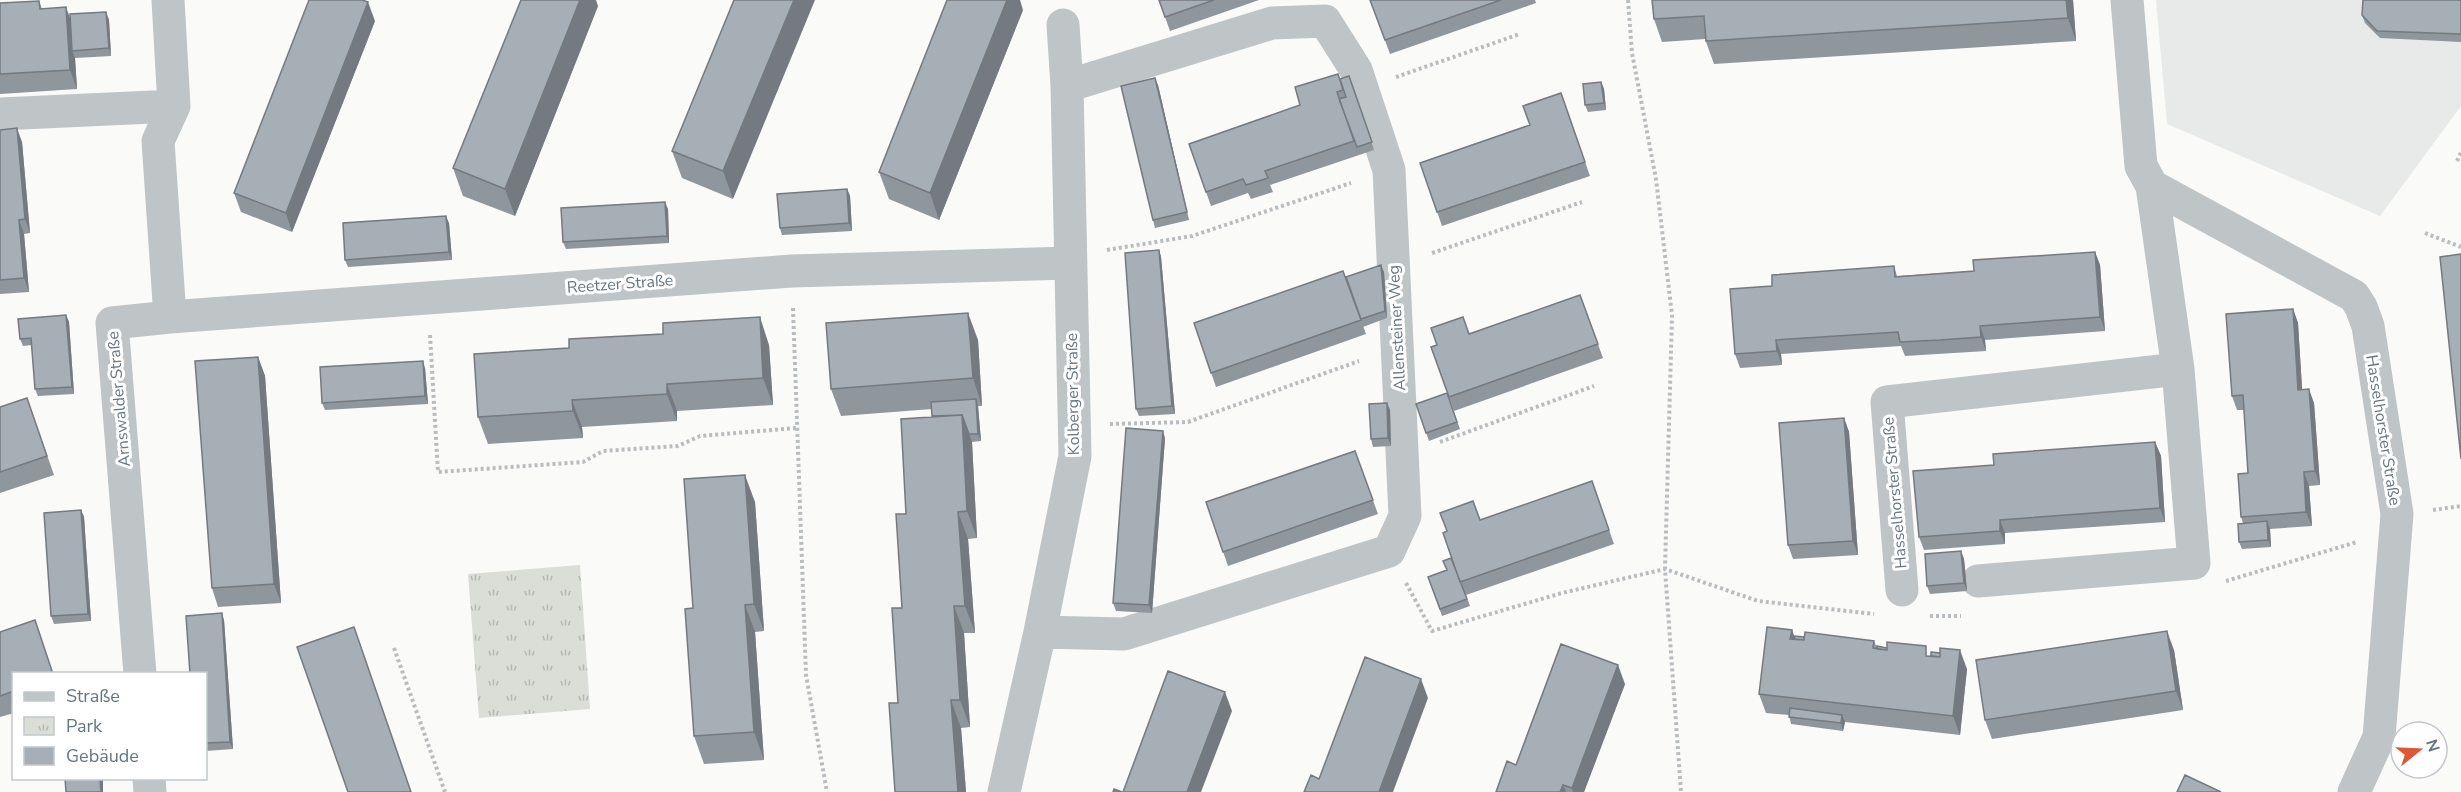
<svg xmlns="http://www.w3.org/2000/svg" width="2461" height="792" font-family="'Nunito Sans',sans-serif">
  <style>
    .built { fill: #e8e9e9 }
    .park { fill: url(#park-tufts) }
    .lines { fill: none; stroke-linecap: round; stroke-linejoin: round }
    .path { stroke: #babdc0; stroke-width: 4; stroke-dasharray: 3 3; stroke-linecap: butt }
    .minor { stroke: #bfc4c7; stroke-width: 33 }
    .wall { fill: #8f969c }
    .shaded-wall { fill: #747a7f }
    .building { fill: #a6afb5; stroke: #747a7f; stroke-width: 1.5 }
    .labels { text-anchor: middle; stroke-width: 6; stroke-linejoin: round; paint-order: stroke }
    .street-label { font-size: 16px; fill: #667681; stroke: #fff }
  </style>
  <defs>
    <pattern id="park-tufts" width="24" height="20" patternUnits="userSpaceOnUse" patternTransform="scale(1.5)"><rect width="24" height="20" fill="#daded7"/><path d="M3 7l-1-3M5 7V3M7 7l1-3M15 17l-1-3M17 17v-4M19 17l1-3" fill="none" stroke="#b5b9b4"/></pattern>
  </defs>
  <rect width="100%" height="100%" fill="#fafaf8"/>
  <path class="built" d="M2156,0H2461V106L2380,216L2167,124Z"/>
  <path class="park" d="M580,565L590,709L479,718L468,574Z"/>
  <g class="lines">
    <path class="path" d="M1628,0L1632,53L1656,179L1672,315L1665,569L1681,792
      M1396,77L1520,34
      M2457,161L2461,153
      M2425,233L2461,247
      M1107,250L1192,236L1351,183
      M1432,253L1582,202
      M793,308L806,675L827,792
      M430,335L438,472L583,462L603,451L678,446L700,436L797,428
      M1110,424L1188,422L1359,361
      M1440,442L1594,386
      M2433,510L2461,506
      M2226,581L2357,542
      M1406,583L1432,631L1562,593L1665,569L1758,601L1874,614
      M1930,616H1961
      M394,648L445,792"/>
    <path class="minor" d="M2127,0L2141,166L2152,186L2354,296L2361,307L2368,326L2397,514L2379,737L2354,792
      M0,114L174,106
      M170,317L792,271L1070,263
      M1978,581L2194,563L2178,369L2152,186
      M1902,590L1887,402L2178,369
      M1040,632L1124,634L1389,551L1405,516L1389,170L1356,70L1325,21L1272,23L1067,86
      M140,674L112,323L170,317L158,141L174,106L168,0
      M149,778L150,792
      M1004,792L1040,632L1075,456L1067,86L1063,25"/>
  </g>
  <path class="wall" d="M734,0L733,199L682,178L672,151Z
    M1159,0H1259L1170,31Z
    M1370,0H1535L1536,3L1390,54Z
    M1652,0H2073L2076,41L1714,64L1705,39L1662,42L1654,19Z
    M2461,0V42L2380,38L2365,23L2362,15Z
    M39,1L42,9L70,19L106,12L109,20L111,56L75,58L77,89L0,94V3Z
    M598,6L515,216L463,196L453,168Z
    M1023,10L939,220L889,199L879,172Z
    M375,21L292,232L241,212L234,193Z
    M1349,76L1374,150L1270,185L1273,192L1251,199L1248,193L1211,206L1189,144L1300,105L1340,79Z
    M1601,82L1604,89L1606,110L1588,112L1585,105Z
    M1158,85L1189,220L1155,228L1153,220Z
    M1561,93L1590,176L1442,226L1420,163L1530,125Z
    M0,130L22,142L30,233L24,234L29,292L0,294Z
    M847,189L850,196L852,231L782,235L780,228Z
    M668,209L669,243L566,249L563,242Z
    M449,223L452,260L348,267L345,260Z
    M1159,250L1161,257L1175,414L1139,416L1136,409Z
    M2095,252L2100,265L2105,331L1985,340L1986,351L1905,356L1901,346L1781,354L1782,365L1740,368L1735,354L1772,286L1894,266L1897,276L1974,271Z
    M1384,272L1387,318L1363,327L1350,290L1366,334L1216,387L1194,323L1346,277Z
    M1580,295L1603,358L1454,411L1431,347Z
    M2293,309L2298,323L2302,389L2314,403L2320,485L2309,486L2312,526L2270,529L2271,547L2242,549L2239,542L2243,523L2241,517L2248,473L2244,410H2237L2232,396Z
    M66,315L69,322L74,394L38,396L35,389L32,345L23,346L20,339Z
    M978,340L982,406H978L981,441L972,442L977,538L968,539L975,633H964L970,727L961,728L966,792H895L906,514L932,416V409L841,416L831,389Z
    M769,345L773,405L677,411V421L582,427L583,438L488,444L478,417Z
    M258,357L265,376L281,603L218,607L212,588Z
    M425,368L428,404L325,410L322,403Z
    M1447,393L1460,429L1429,441L1416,404Z
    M27,398L54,475L0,493V407Z
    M1387,403L1390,410L1391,446L1373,447L1371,439Z
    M1844,418L1849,432L1858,555L1793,559L1788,545Z
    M1165,438L1152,613L1116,611L1113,603Z
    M2155,442L2161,456L2165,522L2005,533V544L1924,550L1919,537L1994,465Z
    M1355,451L1378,514L1228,566L1206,502Z
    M1592,481L1614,544L1466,595L1470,606L1442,616L1428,577L1447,570L1451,558L1480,520Z
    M755,502L764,631L755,632L764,760L704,764L694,736Z
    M81,510L84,517L91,621L54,624L51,616Z
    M1961,551L1964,559L1967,591L1930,594L1927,586Z
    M35,620L53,674H14V713L0,717V632Z
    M224,620L233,749L206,751V674Z
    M1792,630L1794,636L1874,641L1877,648L1930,656L1967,669L1960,735L1845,722L1843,731L1791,724L1789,715L1766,713L1759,694Z
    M2174,650L2183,710L1992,739L1985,720Z
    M1625,684L1584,792H1496L1516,765Z"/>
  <path class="shaded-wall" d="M580,0H596L598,6L515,216L505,189Z
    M794,0H815L733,199L723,171Z
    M1007,0H1020L1023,10L939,220L930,193Z
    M2066,0H2073L2076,41L2068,18Z
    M368,2L375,21L292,232L286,213Z
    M66,7L73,26L72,51L75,58L77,89L70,70Z
    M106,12L109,20L111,56L109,48Z
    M1155,78L1158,85L1189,220L1187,212Z
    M1601,82L1604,89L1606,110L1604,103Z
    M17,128L22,142L30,233L25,219Z
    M847,189L850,196L852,231L849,223Z
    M665,202L668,209L669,243L667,236Z
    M446,216L449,223L452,260L449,252Z
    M19,220L24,234L29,292L24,278Z
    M1159,250L1161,257L1175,414L1172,406Z
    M2095,252L2100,265L2105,331L2100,317Z
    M1381,265L1384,272L1387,318L1385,311Z
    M2293,309L2298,323L2303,404L2298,390Z
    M968,313L978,340L982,406L973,378Z
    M66,315L69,322L74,394L72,387Z
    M760,317L769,345L773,405L763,378Z
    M1980,326L1985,340L1986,351L1981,337Z
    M1776,340L1781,354L1782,365L1777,351Z
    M258,357L265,376L281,603L274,584Z
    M423,361L425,368L428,404L425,396Z
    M667,384L677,411V421L667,394Z
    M2309,389L2314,403L2320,485L2315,471Z
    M976,399L978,406L981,441L978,434Z
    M572,400L582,427L583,438L573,411Z
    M1387,403L1390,410L1391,446L1388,438Z
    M962,415L972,442L977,538L967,511Z
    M1844,418L1849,432L1858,555L1853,541Z
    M1163,431L1165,438L1152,613L1149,605Z
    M2155,442L2161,456L2165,522L2160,508Z
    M2304,472L2309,486L2312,526L2306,512Z
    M745,475L755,502L764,631L754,604Z
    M81,510L84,517L91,621L88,614Z
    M958,512L968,539L975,633L965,606Z
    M2000,520L2005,533V544L2000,531Z
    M2267,521L2270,529L2271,547L2268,540Z
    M1961,551L1964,559L1967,591L1964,583Z
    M745,605L755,632L764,760L754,732Z
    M954,606L964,633L970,727L960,700Z
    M222,613L224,620L233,749L230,742Z
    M1792,630L1799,649L1790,639Z
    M2167,631L2174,650L2183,710L2176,691Z
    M1960,650L1967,669L1960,735L1953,716Z
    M1618,665L1625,684L1584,792H1573L1572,788Z
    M1421,679L1428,698L1393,792H1379Z
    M1225,692L1232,711L1201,792H1187Z
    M951,700L961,728L966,792H958Z
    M1842,715L1845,722L1843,731L1841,723Z
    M100,778H103V792H101Z
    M1563,785L1566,792H1560Z"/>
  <path class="building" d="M309,0H362L368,2L286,213L234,193Z
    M521,0H580L505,189L453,168Z
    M734,0H794L723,171L672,151Z
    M947,0H1007L930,193L879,172Z
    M1159,0H1214L1165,17Z
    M1370,0H1501L1385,40Z
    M1652,0H2066L2068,18L1706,41L1704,16L1654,19Z
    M2363,0H2461V34L2377,31L2362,15Z
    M39,1L40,9L66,7L70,70L0,74V3Z
    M106,12L109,48L72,51L70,14Z
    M1338,74L1343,90L1337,92L1354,141L1265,171L1268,178L1246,185L1243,179L1206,192L1189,144L1300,105L1295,87Z
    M1349,76L1372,142L1357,147L1339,99L1346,97L1340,79Z
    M1155,78L1187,212L1153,220L1121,86Z
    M1601,82L1604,103L1585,105L1583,84Z
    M1561,93L1585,162L1437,212L1420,163L1530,125L1523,106Z
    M17,128L25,219L19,220L24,278L0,280V130Z
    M847,189L849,223L780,228L777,194Z
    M665,202L667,236L563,242L561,208Z
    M446,216L449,252L345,260L343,223Z
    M1159,250L1172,406L1136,409L1125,253Z
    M2095,252L2100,317L1980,326L1981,337L1940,340L1900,342L1898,332L1776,340L1777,351L1735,354L1730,289L1772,286V275L1894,266L1895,277L1974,271L1973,260Z
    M2461,254V459L2440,257Z
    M1381,265L1385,311L1361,319L1346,277Z
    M1343,271L1361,320L1211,373L1194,323Z
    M1580,295L1598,344L1449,397L1431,347L1437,345L1431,328L1463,317L1469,334Z
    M2293,309L2298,390L2309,389L2315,471L2304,472L2306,512L2241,517L2238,474L2248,473L2243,395L2232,396L2226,314Z
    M968,313L973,378L831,389L826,323Z
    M66,315L72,387L35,389L31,338L20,339L18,319Z
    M760,317L763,378L667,384V394L572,400L573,411L478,417L474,354L569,348V339L663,334V323Z
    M258,357L274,584L212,588L195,361Z
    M423,361L425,396L322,403L320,367Z
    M1447,393L1457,422L1426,433L1416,404Z
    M27,398L47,456L0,472V407Z
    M976,399L978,434H969L962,415L932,416L931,402Z
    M1387,403L1388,438L1371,439L1369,404Z
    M962,415L967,511L958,512L965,606H954L960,700H951L958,792H895L889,703H898L892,608H902L896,514H906L901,419Z
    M1844,418L1853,541L1788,545L1779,423Z
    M1126,428L1163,431L1149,605L1113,603Z
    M2155,442L2160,508L2000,520V531L1919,537L1913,471L1994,465L1993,454Z
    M1355,451L1373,500L1223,552L1206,502Z
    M745,475L754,604L745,605L754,732L694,736L685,609L693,608L684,479Z
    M1592,481L1609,530L1460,582L1443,533L1447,531L1440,513L1473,501L1480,520Z
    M81,510L88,614L51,616L44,513Z
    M2267,521L2268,540L2239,542L2238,524Z
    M1961,551L1964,583L1927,586L1925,554Z
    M1451,558L1467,599L1440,609L1428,577L1447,570L1443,561Z
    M222,613L230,742L206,743V674H190L186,616Z
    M35,620L53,674H14V691L0,696V632Z
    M354,627L411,792H348L297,647Z
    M1767,627L1792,630L1790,639L1804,640L1805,632L1874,641L1873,648L1887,650V642L1926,646V656L1940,657V648L1960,650L1953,716L1759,694Z
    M2167,631L2176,691L1985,720L1976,660Z
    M1794,636L1804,637V640L1795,639Z
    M1561,644L1618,665L1572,788L1563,785L1560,792H1496L1507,761L1516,765Z
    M1877,646L1887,648V650L1877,649Z
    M1931,652L1940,653V657L1931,656Z
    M1365,657L1421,679L1379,792H1304L1311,775L1319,779Z
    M1168,671L1225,692L1187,792H1123Z
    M1790,708L1842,715L1841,723L1789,717Z
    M2185,775L2221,792H2177Z
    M65,778H100L101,792H66Z
    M1114,789L1122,792H1113Z"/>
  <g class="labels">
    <g class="street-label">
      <text transform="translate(620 283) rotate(-4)" y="6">Reetzer Straße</text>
      <text transform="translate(1396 328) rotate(-93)" y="6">Allensteiner Weg</text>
      <text transform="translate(1072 394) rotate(-91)" y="6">Kolberger Straße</text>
      <text transform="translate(118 399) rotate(-95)" y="6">Arnswalder Straße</text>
      <text transform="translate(2384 430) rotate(81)" y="6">Hasselhorster Straße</text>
      <text transform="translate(1894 493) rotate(-95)" y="6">Hasselhorster Straße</text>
    </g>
  </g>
  <rect x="12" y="672" width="195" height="108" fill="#ffffff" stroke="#c2c8cd" stroke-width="1.5"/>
  <rect x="24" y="692" width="30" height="9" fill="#bfc4c7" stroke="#c2c8cd" stroke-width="1.5"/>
  <text x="66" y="702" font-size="18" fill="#667681">Straße</text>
  <rect x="24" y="717" width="30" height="18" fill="url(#park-tufts)" stroke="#c2c8cd" stroke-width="1.5"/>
  <text x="66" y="732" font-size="18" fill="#667681">Park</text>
  <rect x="24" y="747" width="30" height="18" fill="#a6afb5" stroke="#c2c8cd" stroke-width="1.5"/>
  <text x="66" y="762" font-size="18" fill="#667681">Gebäude</text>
  <g transform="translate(2419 750) rotate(72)"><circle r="28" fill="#ffffff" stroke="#c2c8cd" stroke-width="1.5"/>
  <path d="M0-4.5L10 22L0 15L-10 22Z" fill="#dc5836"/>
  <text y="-9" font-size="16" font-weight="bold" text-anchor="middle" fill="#667681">N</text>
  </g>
</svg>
